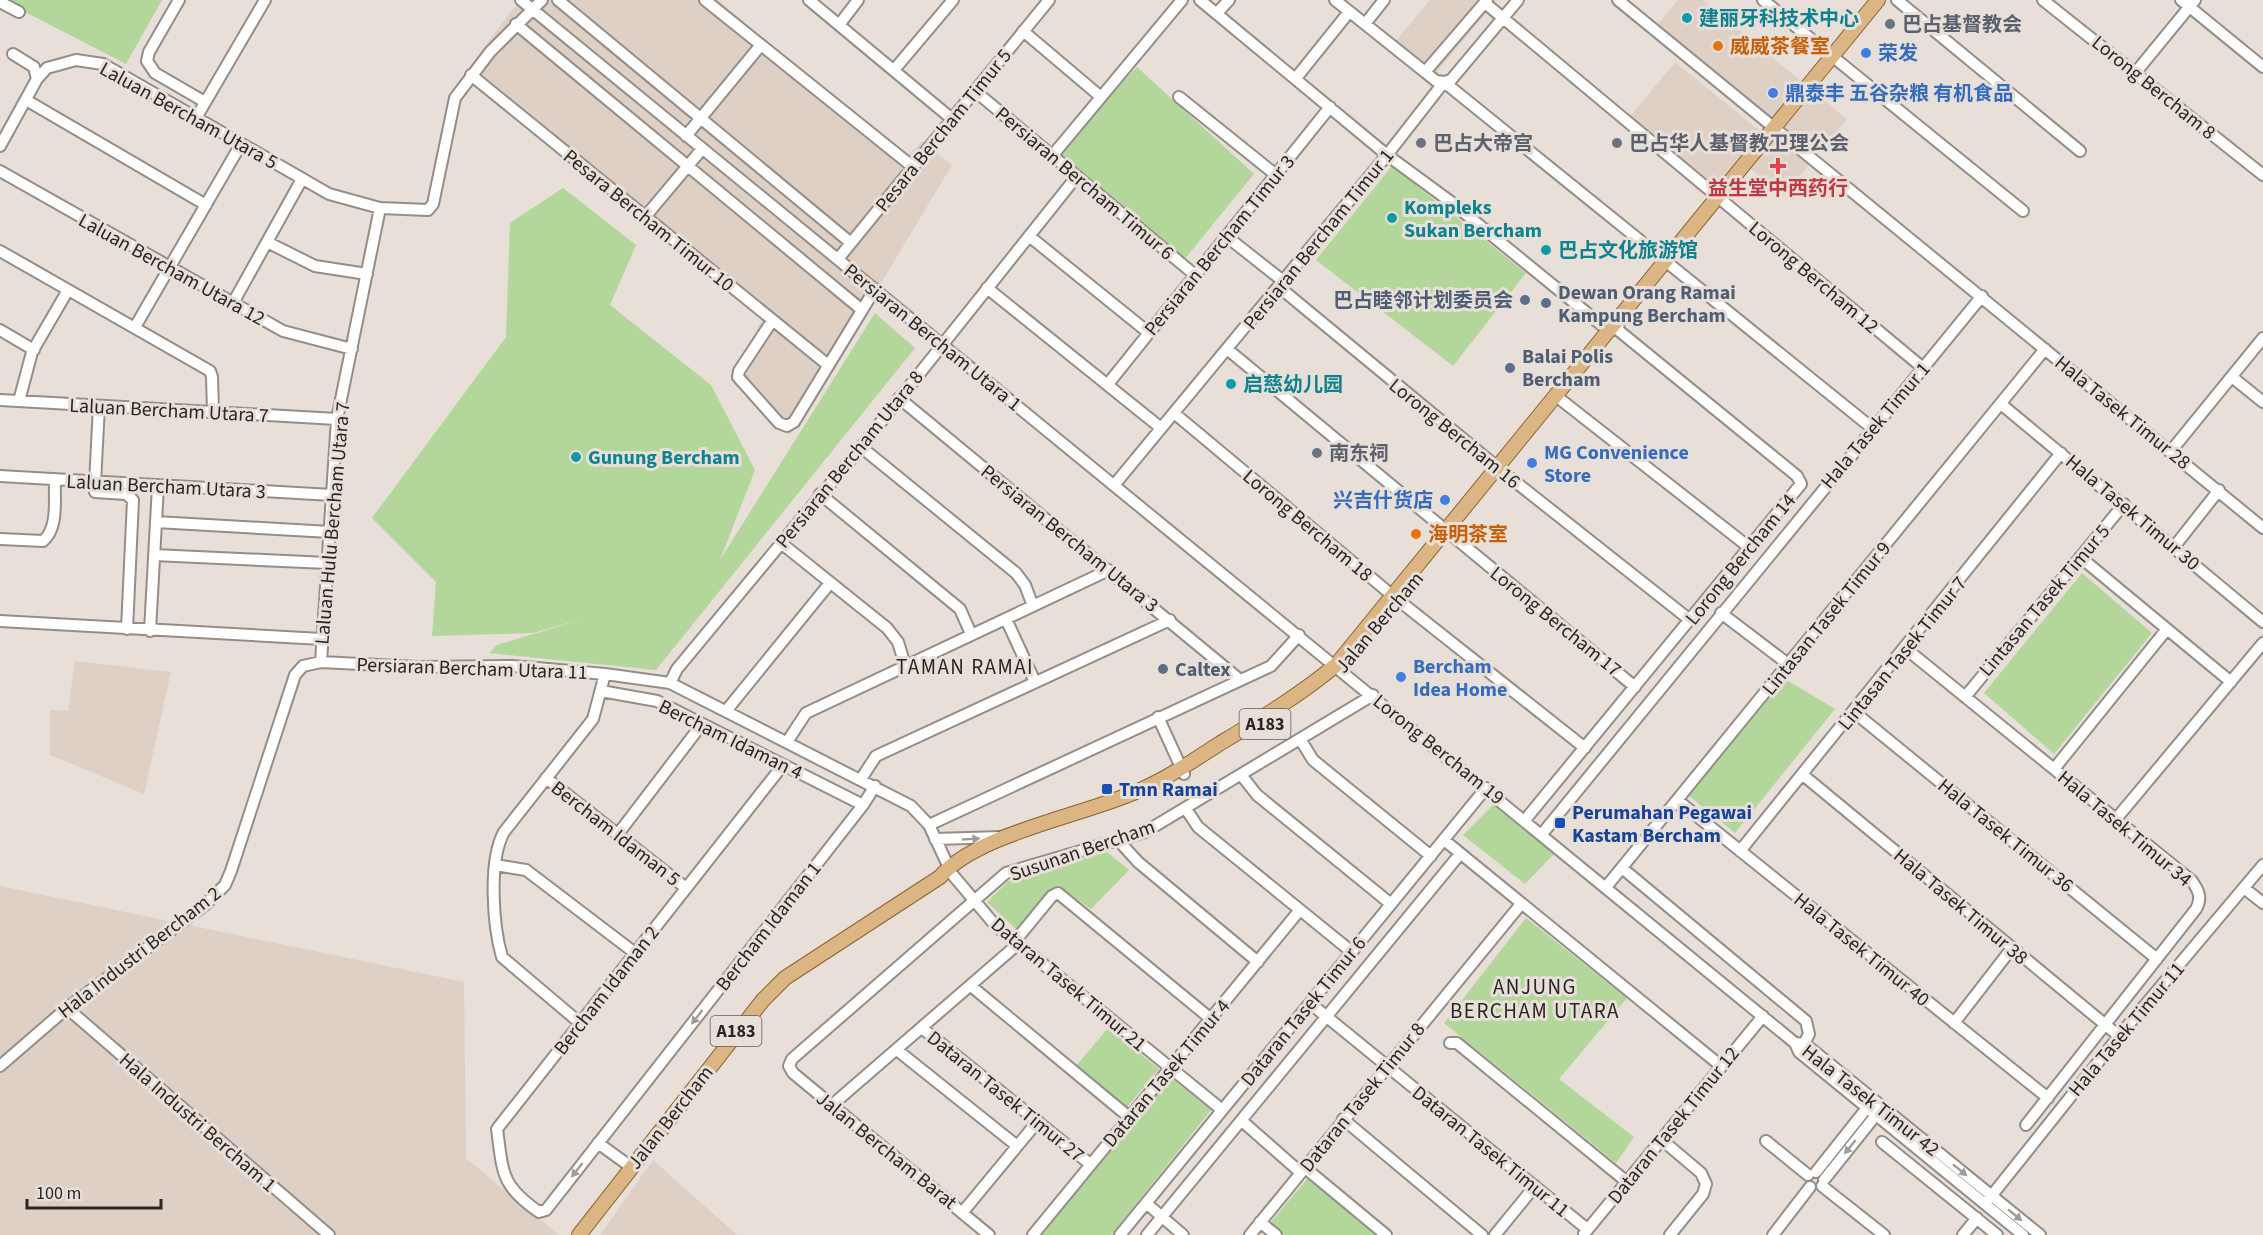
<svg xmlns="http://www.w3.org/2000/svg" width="2263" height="1235" font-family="'Source Sans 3','Noto Sans SC',sans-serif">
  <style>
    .built { fill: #ded0c5 }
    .green { fill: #b3d69b }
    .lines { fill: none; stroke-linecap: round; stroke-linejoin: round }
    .minor-casing { stroke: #958d87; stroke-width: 14 }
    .major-casing { stroke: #8e622e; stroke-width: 16 }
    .minor { stroke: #fff; stroke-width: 10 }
    .major { stroke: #dcb585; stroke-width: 14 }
    .oneway { fill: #9f9d9c }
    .culture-dot { fill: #0f9aa8; stroke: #e8dfd9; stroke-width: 2 }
    .worship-dot { fill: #6b7280; stroke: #e8dfd9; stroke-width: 2 }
    .food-dot { fill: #e8710a; stroke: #e8dfd9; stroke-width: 2 }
    .shop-dot { fill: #3f7fe0; stroke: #e8dfd9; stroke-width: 2 }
    .health-dot { fill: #e0444e; stroke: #e8dfd9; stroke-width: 2 }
    .service-dot { fill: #5c6f8a; stroke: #e8dfd9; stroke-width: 2 }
    .transit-dot { fill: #1a4fb4; stroke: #e8dfd9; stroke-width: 2 }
    .labels { text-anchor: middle; stroke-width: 6; stroke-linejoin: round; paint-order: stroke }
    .shield { fill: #e8dfd9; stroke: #625e5a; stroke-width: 1.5 }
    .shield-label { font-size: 18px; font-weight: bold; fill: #292623 }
    .culture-label { font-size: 20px; font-weight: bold; fill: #0d838f; stroke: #e8dfd9; text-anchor: start }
    .worship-label { font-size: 20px; font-weight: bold; fill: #5b616d; stroke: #e8dfd9; text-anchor: start }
    .food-label { font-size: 20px; font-weight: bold; fill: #c56008; stroke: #e8dfd9; text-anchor: start }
    .shop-label { font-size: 20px; font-weight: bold; fill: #366cbe; stroke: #e8dfd9; text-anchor: start }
    .street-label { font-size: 20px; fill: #292623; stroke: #e8dfd9 }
    .health-label { font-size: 20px; font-weight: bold; fill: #be3a42; stroke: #e8dfd9 }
    .service-label { font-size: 20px; font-weight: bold; fill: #4e5e75; stroke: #e8dfd9; text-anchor: start }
    .transit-label { font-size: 20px; font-weight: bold; fill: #164399; stroke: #e8dfd9; text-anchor: start }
    .neighbourhood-label { font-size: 21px; letter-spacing: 1.5px; fill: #292623; stroke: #e8dfd9 }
  </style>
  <rect width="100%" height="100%" fill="#e8dfd9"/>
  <path class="built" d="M523,0H718L906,158L922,141L952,165L790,435L732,375L762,320L464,74L513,9Z
    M1430,0H1497L1430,80L1391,47Z
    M1678,0H1703L1847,119L1783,196L1751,169L1779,132L1653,30Z
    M1675,62L1760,131L1713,188L1628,119Z
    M75,661L171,672L144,794L50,755V710L68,711Z
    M0,886L464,982L466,1158L559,1235H0Z
    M653,1160L737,1235H600Z"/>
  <path class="green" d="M2,0H162L126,64Z
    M1137,67L1254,174L1183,261L1057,151Z
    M1392,166L1526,273L1453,366L1316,260Z
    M563,188L636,245L610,305L711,385L755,470L720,560L875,313L915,348L656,670L489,653L497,645L585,618L533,633L432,636L436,582L372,518L506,337L510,223Z
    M2082,573L2152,633L2054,754L1984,693Z
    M1785,679L1835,709L1735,833L1688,795Z
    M1494,804L1554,854L1525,884L1463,835Z
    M1107,852L1129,870L1091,909L1058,885L1019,932L987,902L1012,878Z
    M1526,918L1627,998L1559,1079L1634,1137L1616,1163L1444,1023Z
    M1108,1028L1159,1069L1127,1107L1076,1066Z
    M1170,1077L1211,1110L1111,1235H1042Z
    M1308,1178L1376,1235H1284L1270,1223Z"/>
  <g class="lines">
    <g class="minor-casing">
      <path id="minor" d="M179,0L149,52L147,61L155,73L205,102
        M521,0L1795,1043L1799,1052L2023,1235
        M558,0L851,243
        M705,0L913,167
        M809,0L952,119
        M1200,0L1387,155L1451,202L1609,331L1613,330
        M1335,0L1425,72
        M1518,0L1451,80L1444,82L1872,428
        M1618,0L2263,528
        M1763,0L2023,211
        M1897,0L2080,151
        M2043,0L2263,175
        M2181,0L2263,67
        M0,2L19,12
        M1485,3L1923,368
        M1217,13L1229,0
        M516,24L862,310
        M1365,24L1384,0
        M839,25L858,0
        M1023,31L1101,97
        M13,54L34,67L37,79
        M894,70L953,0
        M2136,72L2195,0
        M471,75L828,365
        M1296,78L1349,12
        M975,91L1195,275
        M1179,97L1276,175
        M26,100L206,205
        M196,118L265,0
        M686,136L760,46
        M0,146L37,79L47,68L76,60L103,64L329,194L380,208L428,210L433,204L455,98L490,52L542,0
        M1052,156L1182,0
        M0,171L283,331L352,349
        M645,217L702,149
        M1029,236L1149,333
        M1226,236L1283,281
        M267,242L315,266L367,274
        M0,251L210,371L212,377L213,412
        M838,259L1049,0
        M1279,287L1503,472L1690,620
        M987,288L1161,428
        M233,303L302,179
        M772,321L739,371L738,377L779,423L787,426L794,422L875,289
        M135,327L241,144
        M0,330L34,350
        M1227,349L1635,687
        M2232,377L2263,402
        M1108,384L1330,107
        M1556,396L1750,548
        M899,398L1239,679
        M0,400L337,419
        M19,401L32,352L68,290
        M2001,404L2263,622
        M1174,413L1393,596L1585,748
        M861,447L1016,573L1025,585L1033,606
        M2171,451L2263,338
        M0,476L332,495
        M95,483L99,406
        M1115,484L1387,155L1444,82L1436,81L1425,72L1487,0
        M95,492L126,494L133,500L127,629
        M820,494L960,609L971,634
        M156,522L330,532
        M0,539L43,541C59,528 54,498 55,479
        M781,543L887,628L898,642L905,665
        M2174,547L2219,490
        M154,555L327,563
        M2080,557L2231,682
        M1721,613L1788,664
        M1006,619L1035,682
        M0,621L322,639
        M150,631L158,486
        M1905,648L2192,881C2199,891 2202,898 2196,909L2026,1125
        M321,662L337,419L380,208
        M670,683L677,669L861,447L1077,176
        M601,691L657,701L863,805
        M1965,697L2124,504
        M726,711L830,583
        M1854,712L2157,959
        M1158,717L1184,774
        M1300,739L1313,760L1431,856
        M787,742L806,713L1109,570
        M783,765L497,1129C503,1172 500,1185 539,1212L546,1210L863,805L875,786
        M2054,769L2167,629
        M1803,775L2119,1036
        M1242,776L1257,795L1391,904
        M546,778L686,888
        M861,779L876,756L1170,620
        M1677,800L2048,1098
        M1186,809L1198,827L1352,952
        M2116,819L2263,643
        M1525,820L1801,484L1797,476L1618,330L1619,318
        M929,825L1271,666L1299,635
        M618,834L702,724
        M1542,834L1982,296
        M935,839L1001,837
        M1118,840L1138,862L1258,962
        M1444,840L1721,1066
        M1740,851L2061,453
        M495,865L526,870L635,953
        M1622,868L1806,1021L1809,1034L1802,1048
        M1606,887L2045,349
        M2244,888L2263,903
        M1015,941L1052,896L1058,893L1211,1019
        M971,986L1129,1117
        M1311,1004L1587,1229
        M67,1008L329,1235
        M580,1023L502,957C493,926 488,861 504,832L593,719L605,674
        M1954,1023L2012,948
        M922,1028L1090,1164
        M1450,1043H1457L1627,1182
        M1795,1043L1805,1044L2040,1235
        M897,1050L1016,1145
        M0,1066L67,1008L205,905L225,885L231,871L295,675L303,666L321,662L418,667L513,666L605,674L670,683L911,806L929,825L952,874L995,925L1221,1109
        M832,1105L1018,944
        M1343,1119L1482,1235
        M1242,1121L1300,1172
        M1662,1140L1701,1173L1706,1184L1703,1194L1670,1235
        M1766,1141L1808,1175
        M1882,1142L1997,1235
        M598,1143L631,1167
        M1304,1167L1386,1235
        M1816,1172L1870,1104
        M1824,1180L1880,1110
        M1822,1186L1884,1235
        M1146,1203L1183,1235
        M1985,1204L2119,1036L2263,865
        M962,1213L1038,1121
        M1260,1222L1276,1235
        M1584,1234L1763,1016
        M989,1235L793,1073L789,1066L792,1059L1006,873L1145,832L1373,695
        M1033,1235L1299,911
        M1120,1235L1486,788
        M1147,1235L1460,854
        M1250,1235L1521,904
        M1495,1235L1535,1186
        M1773,1235L1810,1187
        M1963,1235L1977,1218"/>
    </g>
    <g class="major-casing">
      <path id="major" d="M579,1235L763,1000L785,978L940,877C977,833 1087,815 1140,790C1168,778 1194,760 1219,744C1260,719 1300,695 1336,665L1878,0"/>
    </g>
    <use href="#minor" class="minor"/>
    <use href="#major" class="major"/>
  </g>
  <defs><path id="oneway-solid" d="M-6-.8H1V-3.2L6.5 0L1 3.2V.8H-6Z" transform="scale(1.5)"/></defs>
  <g class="oneway">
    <use href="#oneway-solid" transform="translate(971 839) rotate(-3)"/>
    <use href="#oneway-solid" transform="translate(697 1017) rotate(128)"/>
    <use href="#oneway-solid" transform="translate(1850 1147) rotate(129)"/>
    <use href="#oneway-solid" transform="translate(577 1170) rotate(128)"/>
    <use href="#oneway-solid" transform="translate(1960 1170) rotate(39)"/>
    <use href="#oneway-solid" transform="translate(2015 1215) rotate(39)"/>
  </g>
  <g class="culture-dot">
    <circle cx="1687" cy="18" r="6"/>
    <circle cx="1392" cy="218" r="6"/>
    <circle cx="1546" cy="250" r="6"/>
    <circle cx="1231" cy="384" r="6"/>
    <circle cx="576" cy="457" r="6"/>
  </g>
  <g class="worship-dot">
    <circle cx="1890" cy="24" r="6"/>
    <circle cx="1421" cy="143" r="6"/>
    <circle cx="1617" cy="143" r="6"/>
    <circle cx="1317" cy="453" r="6"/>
  </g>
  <g class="food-dot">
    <circle cx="1718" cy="46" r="6"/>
    <circle cx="1416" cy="534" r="6"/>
  </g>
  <g class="shop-dot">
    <circle cx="1866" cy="53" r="6"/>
    <circle cx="1773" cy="93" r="6"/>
    <circle cx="1532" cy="463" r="6"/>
    <circle cx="1445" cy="500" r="6"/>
    <circle cx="1401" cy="677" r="6"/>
  </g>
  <path class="health-dot" d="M1775 157h6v6h6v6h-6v6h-6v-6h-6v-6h6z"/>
  <g class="service-dot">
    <circle cx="1525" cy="300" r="6"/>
    <circle cx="1546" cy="303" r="6"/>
    <circle cx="1510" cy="368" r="6"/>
    <circle cx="1163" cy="669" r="6"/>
  </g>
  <g class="transit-dot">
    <rect x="1101" y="783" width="12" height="12" rx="3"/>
    <rect x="1554" y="817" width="12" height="12" rx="3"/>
  </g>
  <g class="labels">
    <g class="shield">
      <rect x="1239.5" y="709" width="51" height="30" rx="4.5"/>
      <rect x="710.5" y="1016" width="51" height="30" rx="4.5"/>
    </g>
    <g class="shield-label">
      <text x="1265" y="730">A183</text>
      <text x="736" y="1037">A183</text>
    </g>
    <g class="culture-label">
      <text x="1699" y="25">建丽牙科技术中心</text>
      <text x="1404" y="214">Kompleks<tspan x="1404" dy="23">Sukan Bercham</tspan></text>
      <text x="1558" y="257">巴占文化旅游馆</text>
      <text x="1243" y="391">启慈幼儿园</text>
      <text x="588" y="464">Gunung Bercham</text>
    </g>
    <g class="worship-label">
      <text x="1902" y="31">巴占基督教会</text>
      <text x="1433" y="150">巴占大帝宫</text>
      <text x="1629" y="150">巴占华人基督教卫理公会</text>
      <text x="1329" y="460">南东祠</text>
    </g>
    <g class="food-label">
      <text x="1730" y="53">威威茶餐室</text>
      <text x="1428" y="541">海明茶室</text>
    </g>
    <g class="shop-label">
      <text x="1878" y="60">荣发</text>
      <text x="1785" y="100">鼎泰丰 五谷杂粮 有机食品</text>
      <text x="1544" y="459">MG Convenience<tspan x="1544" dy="23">Store</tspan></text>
      <text x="1433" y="507" text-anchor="end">兴吉什货店</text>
      <text x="1413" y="673">Bercham<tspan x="1413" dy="23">Idea Home</tspan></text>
    </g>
    <g class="street-label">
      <text transform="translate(2154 87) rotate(39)" y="7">Lorong Bercham 8</text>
      <text transform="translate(189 115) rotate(29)" y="7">Laluan Bercham Utara 5</text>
      <text transform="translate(943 130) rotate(-51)" y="7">Pesara Bercham Timur 5</text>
      <text transform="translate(1085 183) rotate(40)" y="7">Persiaran Bercham Timur 6</text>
      <text transform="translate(649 220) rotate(39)" y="7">Pesara Bercham Timur 10</text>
      <text transform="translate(1318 239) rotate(-51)" y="7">Persiaran Bercham Timur 1</text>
      <text transform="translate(1219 245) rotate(-51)" y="7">Persiaran Bercham Timur 3</text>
      <text transform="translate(172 269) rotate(29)" y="7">Laluan Bercham Utara 12</text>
      <text transform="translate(1814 277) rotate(40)" y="7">Lorong Bercham 12</text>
      <text transform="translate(933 337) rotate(39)" y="7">Persiaran Bercham Utara 1</text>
      <text transform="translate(169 410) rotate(3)" y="7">Laluan Bercham Utara 7</text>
      <text transform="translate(2123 412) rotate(39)" y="7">Hala Tasek Timur 28</text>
      <text transform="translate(1875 425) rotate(-50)" y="7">Hala Tasek Timur 1</text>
      <text transform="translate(1455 433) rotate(39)" y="7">Lorong Bercham 16</text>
      <text transform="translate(849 459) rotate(-51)" y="7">Persiaran Bercham Utara 8</text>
      <text transform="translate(166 486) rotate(3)" y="7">Laluan Bercham Utara 3</text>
      <text transform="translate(2133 512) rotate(40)" y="7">Hala Tasek Timur 30</text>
      <text transform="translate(332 523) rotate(-85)" y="7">Laluan Hulu Bercham Utara 7</text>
      <text transform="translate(1308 525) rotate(40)" y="7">Lorong Bercham 18</text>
      <text transform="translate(1070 538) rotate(39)" y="7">Persiaran Bercham Utara 3</text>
      <text transform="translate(1740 559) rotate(-51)" y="7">Lorong Bercham 14</text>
      <text transform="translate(2044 600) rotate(-50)" y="7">Lintasan Tasek Timur 5</text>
      <text transform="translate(1826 618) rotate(-51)" y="7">Lintasan Tasek Timur 9</text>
      <text transform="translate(1556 621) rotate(39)" y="7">Lorong Bercham 17</text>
      <text transform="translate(1379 622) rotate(-50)" y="7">Jalan Bercham</text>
      <text transform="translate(1902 653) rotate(-51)" y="7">Lintasan Tasek Timur 7</text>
      <text transform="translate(472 668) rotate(2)" y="7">Persiaran Bercham Utara 11</text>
      <text transform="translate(731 739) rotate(26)" y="7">Bercham Idaman 4</text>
      <text transform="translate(1439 749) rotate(39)" y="7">Lorong Bercham 19</text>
      <text transform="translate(2125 828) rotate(40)" y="7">Hala Tasek Timur 34</text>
      <text transform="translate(616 833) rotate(38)" y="7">Bercham Idaman 5</text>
      <text transform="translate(2006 835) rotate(39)" y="7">Hala Tasek Timur 36</text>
      <text transform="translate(1082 850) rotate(-19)" y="7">Susunan Bercham</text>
      <text transform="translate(1961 906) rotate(40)" y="7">Hala Tasek Timur 38</text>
      <text transform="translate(768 926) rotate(-52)" y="7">Bercham Idaman 1</text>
      <text transform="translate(1862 949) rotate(39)" y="7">Hala Tasek Timur 40</text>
      <text transform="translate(139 952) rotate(-38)" y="7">Hala Industri Bercham 2</text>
      <text transform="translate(1069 984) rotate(40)" y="7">Dataran Tasek Timur 21</text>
      <text transform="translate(606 990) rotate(-52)" y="7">Bercham Idaman 2</text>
      <text transform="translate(1303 1011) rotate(-51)" y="7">Dataran Tasek Timur 6</text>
      <text transform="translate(2126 1029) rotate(-50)" y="7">Hala Tasek Timur 11</text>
      <text transform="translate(1166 1073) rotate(-50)" y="7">Dataran Tasek Timur 4</text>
      <text transform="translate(1006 1096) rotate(39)" y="7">Dataran Tasek Timur 27</text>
      <text transform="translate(1362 1097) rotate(-51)" y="7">Dataran Tasek Timur 8</text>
      <text transform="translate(1871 1100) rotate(38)" y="7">Hala Tasek Timur 42</text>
      <text transform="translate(670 1117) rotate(-52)" y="7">Jalan Bercham</text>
      <text transform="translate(198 1122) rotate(41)" y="7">Hala Industri Bercham 1</text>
      <text transform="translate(1673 1125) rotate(-51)" y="7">Dataran Tasek Timur 12</text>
      <text transform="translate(887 1150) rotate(39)" y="7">Jalan Bercham Barat</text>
      <text transform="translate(1491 1151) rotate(39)" y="7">Dataran Tasek Timur 11</text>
    </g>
    <g class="health-label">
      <text x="1778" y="195">益生堂中西药行</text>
    </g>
    <g class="service-label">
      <text x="1558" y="299">Dewan Orang Ramai<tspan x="1558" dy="23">Kampung Bercham</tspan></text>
      <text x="1513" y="307" text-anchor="end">巴占睦邻计划委员会</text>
      <text x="1522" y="363">Balai Polis<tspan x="1522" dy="23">Bercham</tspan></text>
      <text x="1175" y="676">Caltex</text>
    </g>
    <g class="transit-label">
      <text x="1119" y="796">Tmn Ramai</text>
      <text x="1572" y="819">Perumahan Pegawai<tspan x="1572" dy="23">Kastam Bercham</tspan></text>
    </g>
    <g class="neighbourhood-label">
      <text x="965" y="674">TAMAN RAMAI</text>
      <text x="1535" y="994">ANJUNG<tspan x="1535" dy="24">BERCHAM UTARA</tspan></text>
    </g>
  </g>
  <path d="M27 1199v9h134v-9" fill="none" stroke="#292623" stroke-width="3"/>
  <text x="36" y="1199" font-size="18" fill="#292623" stroke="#e8dfd9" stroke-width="4.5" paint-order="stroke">100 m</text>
</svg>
